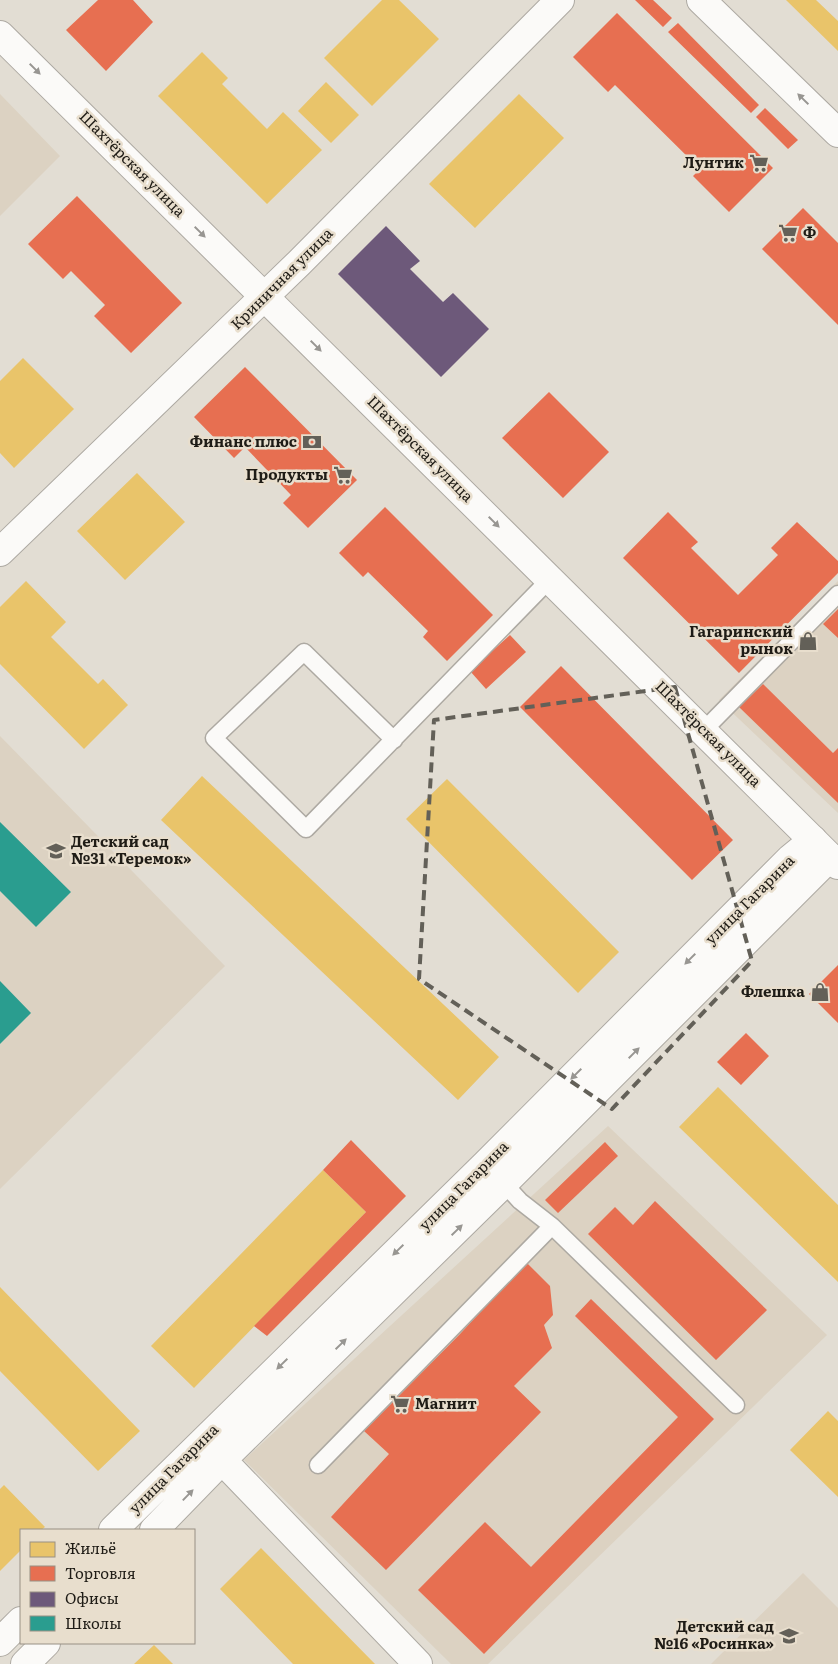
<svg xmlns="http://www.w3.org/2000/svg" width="838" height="1664" font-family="Literata,serif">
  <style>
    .built { fill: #dcd2c2 }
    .homes { fill: #e9c46a }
    .shops { fill: #e76f51 }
    .offices { fill: #6d597a }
    .schools { fill: #2a9d8f }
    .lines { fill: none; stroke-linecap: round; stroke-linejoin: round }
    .lane-casing { stroke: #ada9a2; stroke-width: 19 }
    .street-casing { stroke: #ada9a2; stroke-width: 30 }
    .secondary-casing { stroke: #ada9a2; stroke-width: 30 }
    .lane { stroke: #fbfaf8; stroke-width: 16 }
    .street { stroke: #fbfaf8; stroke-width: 28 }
    .secondary { stroke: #fbfaf8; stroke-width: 28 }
    .oneway { fill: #989692 }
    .marked { fill: none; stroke: #636058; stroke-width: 4; stroke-dasharray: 10 6; stroke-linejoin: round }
    .labels { text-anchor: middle; stroke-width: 5; stroke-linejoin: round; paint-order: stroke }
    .poi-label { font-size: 15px; font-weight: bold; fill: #1f1c16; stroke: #e8decd; text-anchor: end }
    .street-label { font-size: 15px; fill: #1f1c16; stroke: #e8decd }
  </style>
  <rect width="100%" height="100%" fill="#e2ddd3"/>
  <path class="built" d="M0,94L60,156L0,216Z
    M838,581V813L719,700Z
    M0,736L225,966L0,1189Z
    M608,1126L827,1335L488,1664H451L244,1460Z
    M803,1573L838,1608V1664H711Z"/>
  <path class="homes" d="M382,0H399L439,39L372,106L324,58Z
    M786,0H816L838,21V51Z
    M202,52L228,78L222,84L267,129L283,112L322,150L267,204L158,96Z
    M326,82L359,115L331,143L298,111Z
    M519,94L564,138L475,228L429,184Z
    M23,358L74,409L14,468L0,453V381Z
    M137,473L185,522L125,580L77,531Z
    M26,581L66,622L51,637L98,684L103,679L128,705L84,749L0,664V607Z
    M202,776L499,1057L458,1100L161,820Z
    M447,779L619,952L578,993L406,819Z
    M718,1087L838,1205V1282L679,1127Z
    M323,1170L366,1212L194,1388L151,1346Z
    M0,1287L140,1431L98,1471L0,1371Z
    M828,1411L838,1421V1497L790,1450Z
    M4,1485L45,1527L41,1530H21V1550L0,1571V1489Z
    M261,1548L375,1664H293L220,1589Z
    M154,1645L173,1664H134Z"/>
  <path class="shops" d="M98,0H133L153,22L106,71L66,30Z
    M635,0H653L672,18L663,27Z
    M617,13L773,168L729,212L693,176L700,169L615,85L608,92L573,57Z
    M678,23L759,105L751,113L668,32Z
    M765,108L798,140L788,149L756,117Z
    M77,196L182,303L131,353L94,316L105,305L71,271L63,279L28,244Z
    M803,208L838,243V325L762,249Z
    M245,367L357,480L308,528L283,503L291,495L245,447L234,458L194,417Z
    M549,392L609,452L563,498L502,438Z
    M385,507L493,615L447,661L423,637L428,631L368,572L363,577L339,553Z
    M668,512L698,542L691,548L738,595L778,555L771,548L797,522L838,561V573L739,673L623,558Z
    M838,609V638L823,624Z
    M510,635L526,652L486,689L470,671Z
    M561,666L733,840L692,880L520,707Z
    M763,684L833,753L838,748V803L739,707Z
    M838,965V1023L809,994Z
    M746,1033L769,1056L741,1085L717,1062Z
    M351,1140L406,1196L267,1336L254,1326L366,1212L323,1170Z
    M605,1142L618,1156L558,1213L545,1200Z
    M655,1201L767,1310L716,1360L588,1234L615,1207L633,1225Z
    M526,1262L550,1286L553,1315L544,1325L552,1348L514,1386L541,1412L386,1570L331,1517L389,1454L364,1431L460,1334Z
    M591,1299L714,1419L484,1654L418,1590L485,1522L531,1567L678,1417L575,1316Z"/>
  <path class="offices" d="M386,226L420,261L410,269L443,302L453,293L489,329L441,377L338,274Z"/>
  <path class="schools" d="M0,822L71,892L36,927L0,891Z
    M0,981L31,1013L0,1044Z"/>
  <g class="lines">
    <g class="lane-casing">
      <path id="lane" d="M704,730L838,594
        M394,740L304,652L214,738L306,829L551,578
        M498,1177L520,1201L552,1226L736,1405
        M318,1465L552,1226"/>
    </g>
    <g class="street-casing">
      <path id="street" d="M0,552L299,263L560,0
        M222,1460L418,1664
        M113,1530L486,1164L791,858L813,840
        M154,1530L222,1460L504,1183L830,857
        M0,1642L21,1621
        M25,1664L46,1643"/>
    </g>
    <g class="secondary-casing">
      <path id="secondary" d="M701,0L838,133
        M0,35L838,865"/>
    </g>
    <use href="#lane" class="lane"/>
    <use href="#street" class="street"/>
    <use href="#secondary" class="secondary"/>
  </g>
  <defs><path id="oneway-solid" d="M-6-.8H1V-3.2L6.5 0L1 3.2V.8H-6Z" transform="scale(1.25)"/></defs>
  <g class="oneway">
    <use href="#oneway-solid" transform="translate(35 69) rotate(45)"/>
    <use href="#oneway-solid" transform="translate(803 99) rotate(-136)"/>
    <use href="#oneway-solid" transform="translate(200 232) rotate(45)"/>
    <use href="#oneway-solid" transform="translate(316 346) rotate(45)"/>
    <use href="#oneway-solid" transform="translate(494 522) rotate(45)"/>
    <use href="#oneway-solid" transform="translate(690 959) rotate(135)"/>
    <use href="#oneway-solid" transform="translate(634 1053) rotate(-45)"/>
    <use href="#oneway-solid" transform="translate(576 1074) rotate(135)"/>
    <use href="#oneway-solid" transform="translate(457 1230) rotate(-44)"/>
    <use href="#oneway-solid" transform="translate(398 1250) rotate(136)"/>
    <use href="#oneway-solid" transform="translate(341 1344) rotate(-44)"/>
    <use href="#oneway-solid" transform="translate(282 1364) rotate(136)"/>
    <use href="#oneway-solid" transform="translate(188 1495) rotate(-46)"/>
  </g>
  <path class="marked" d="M675,687L752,961L612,1109L419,979L434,720Z"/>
  <defs>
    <g id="supermarket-bare" transform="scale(1.5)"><path d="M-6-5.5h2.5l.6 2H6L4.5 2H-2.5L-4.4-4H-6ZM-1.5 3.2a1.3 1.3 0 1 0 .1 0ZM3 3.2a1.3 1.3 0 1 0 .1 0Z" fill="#636058" stroke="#e8decd" stroke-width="2.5" paint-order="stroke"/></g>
    <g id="bank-bare" transform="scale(1.5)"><path d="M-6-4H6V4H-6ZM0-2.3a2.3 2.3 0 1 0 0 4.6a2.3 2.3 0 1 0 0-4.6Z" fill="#636058" stroke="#e8decd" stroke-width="2.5" paint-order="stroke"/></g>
    <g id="shop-bare" transform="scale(1.5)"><path d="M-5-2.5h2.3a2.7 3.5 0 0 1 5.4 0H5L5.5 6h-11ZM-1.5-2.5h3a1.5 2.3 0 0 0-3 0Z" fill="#636058" stroke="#e8decd" stroke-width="2.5" paint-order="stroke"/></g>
    <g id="school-bare" transform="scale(1.5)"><path d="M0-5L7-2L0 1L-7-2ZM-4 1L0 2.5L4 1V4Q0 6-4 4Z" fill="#636058" stroke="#e8decd" stroke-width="2.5" paint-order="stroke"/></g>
  </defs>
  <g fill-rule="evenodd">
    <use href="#supermarket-bare" x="759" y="163"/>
    <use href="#supermarket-bare" x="788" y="233"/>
    <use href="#bank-bare" x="312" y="442"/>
    <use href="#supermarket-bare" x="343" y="475"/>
    <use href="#shop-bare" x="808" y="641"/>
    <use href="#school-bare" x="56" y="851"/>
    <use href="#shop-bare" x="820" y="992"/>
    <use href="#supermarket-bare" x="400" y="1404"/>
    <use href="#school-bare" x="789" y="1636"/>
  </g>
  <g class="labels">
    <g class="poi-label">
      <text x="744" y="168">Лунтик</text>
      <text x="803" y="238" text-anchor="start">Ф</text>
      <text x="297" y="447">Финанс плюс</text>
      <text x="328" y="480">Продукты</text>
      <text x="793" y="637">Гагаринский<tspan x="793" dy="17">рынок</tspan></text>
      <text x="71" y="847" text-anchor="start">Детский сад<tspan x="71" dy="17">№31 «Теремок»</tspan></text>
      <text x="805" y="997">Флешка</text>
      <text x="415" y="1409" text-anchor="start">Магнит</text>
      <text x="774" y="1632">Детский сад<tspan x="774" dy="17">№16 «Росинка»</tspan></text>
    </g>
    <g class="street-label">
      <text transform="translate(132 164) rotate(45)" y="5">Шахтёрская улица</text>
      <text transform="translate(282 279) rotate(-45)" y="5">Криничная улица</text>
      <text transform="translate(420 449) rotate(45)" y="5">Шахтёрская улица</text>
      <text transform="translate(708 734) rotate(45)" y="5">Шахтёрская улица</text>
      <text transform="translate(750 900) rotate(-45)" y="5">улица Гагарина</text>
      <text transform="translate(464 1186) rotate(-45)" y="5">улица Гагарина</text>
      <text transform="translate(174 1469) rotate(-45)" y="5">улица Гагарина</text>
    </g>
  </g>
  <rect x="20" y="1529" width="175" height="115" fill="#e8decd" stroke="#989084"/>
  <rect x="30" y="1542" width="25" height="15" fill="#e9c46a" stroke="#989084"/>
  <text x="65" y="1554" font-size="15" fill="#1f1c16">Жильё</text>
  <rect x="30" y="1566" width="25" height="15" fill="#e76f51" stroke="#989084"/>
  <text x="65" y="1579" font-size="15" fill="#1f1c16">Торговля</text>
  <rect x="30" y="1592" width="25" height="15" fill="#6d597a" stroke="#989084"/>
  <text x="65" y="1604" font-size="15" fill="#1f1c16">Офисы</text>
  <rect x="30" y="1616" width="25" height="15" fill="#2a9d8f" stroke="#989084"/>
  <text x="65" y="1629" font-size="15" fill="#1f1c16">Школы</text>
</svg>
